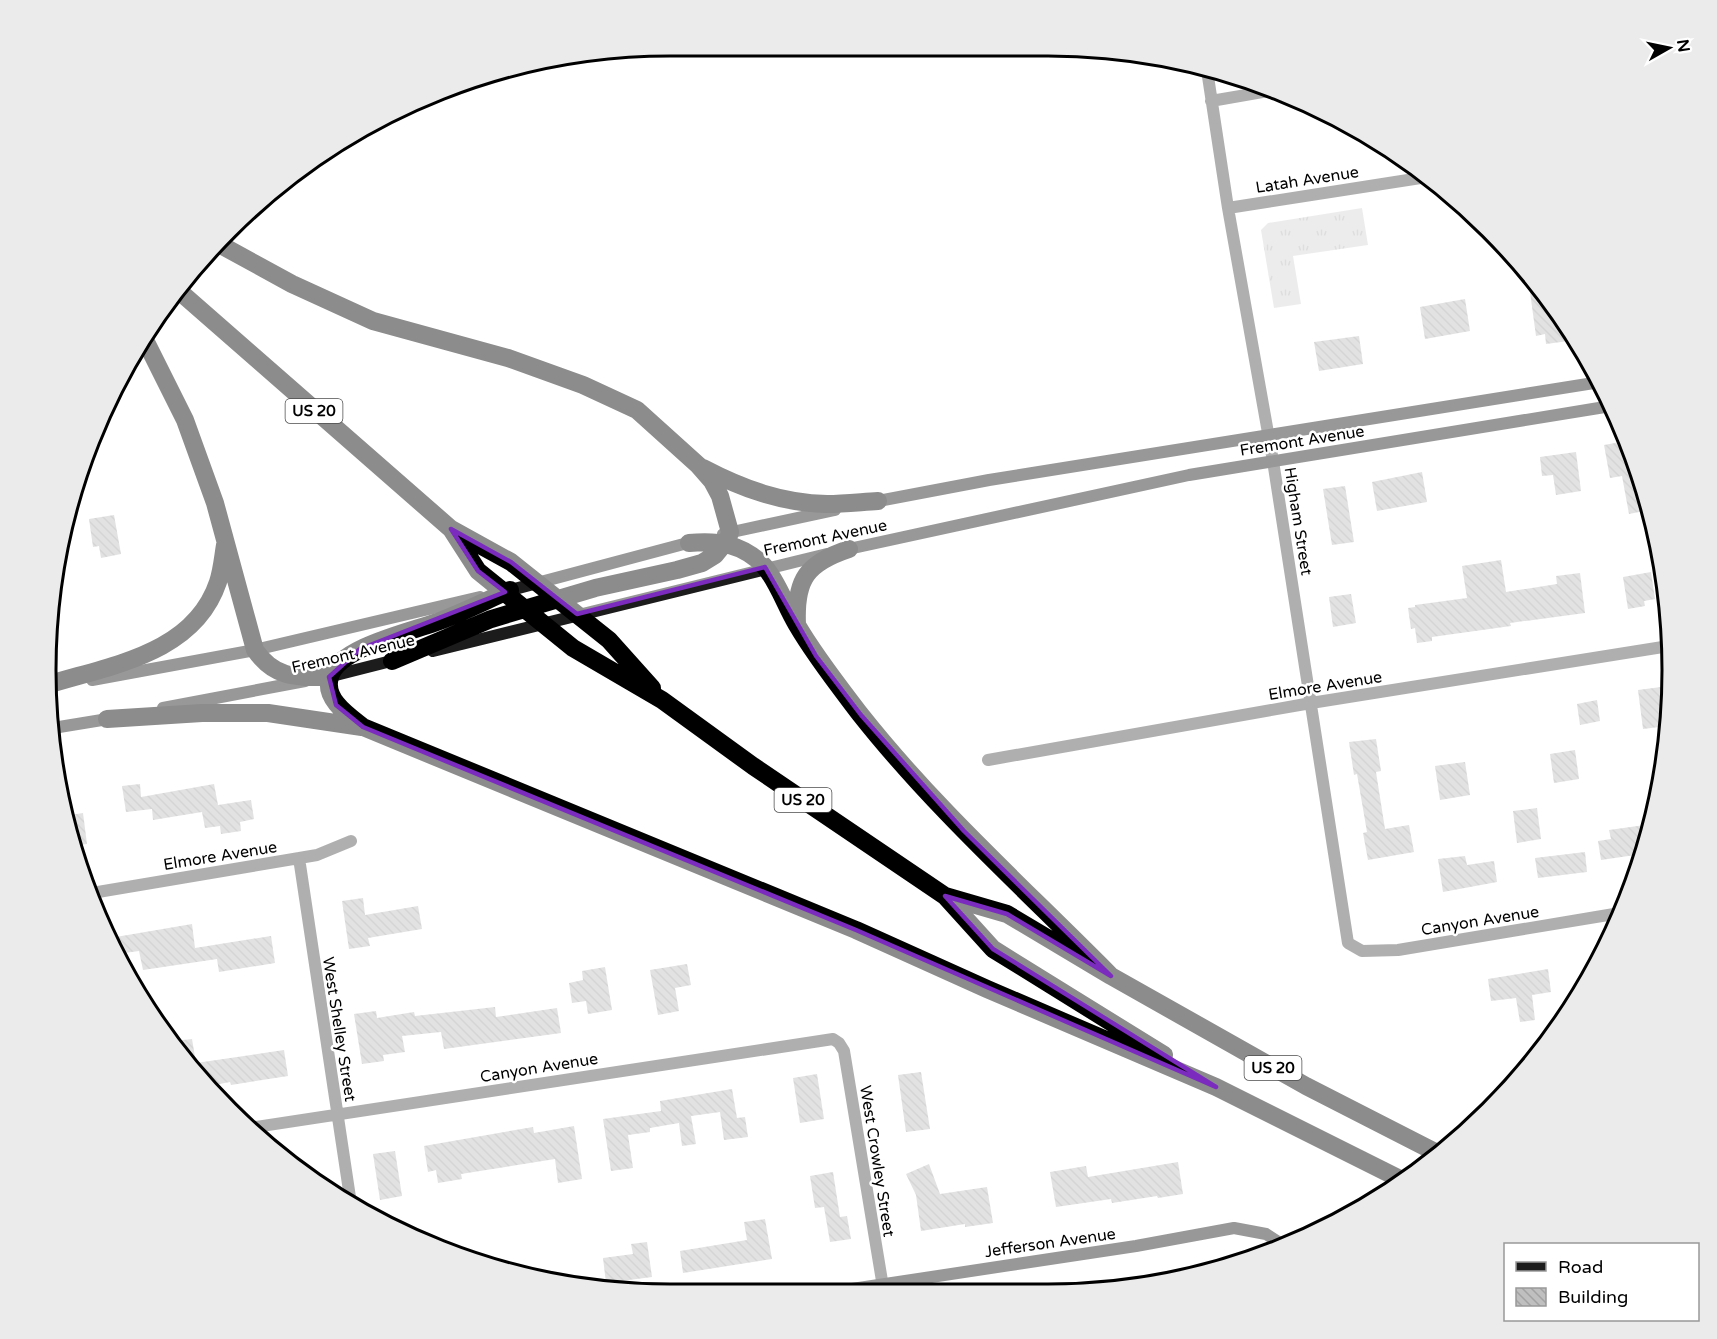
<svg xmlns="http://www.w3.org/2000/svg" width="1717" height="1339" font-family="'Varela Round',sans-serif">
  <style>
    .grass { fill: url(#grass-tufts) }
    .building { fill: url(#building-back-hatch) }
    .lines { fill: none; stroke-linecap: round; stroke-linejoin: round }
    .street { stroke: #4f4f4f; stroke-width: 12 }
    .secondary { stroke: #1c1c1c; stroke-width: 12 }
    .highway { stroke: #000; stroke-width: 18 }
    .marked { fill: none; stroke: #7b2cbf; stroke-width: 4.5; stroke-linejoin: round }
    .labels { text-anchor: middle; stroke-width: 5; stroke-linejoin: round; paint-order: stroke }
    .shield { fill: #fff; stroke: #4c4c4c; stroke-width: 1.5 }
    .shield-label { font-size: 15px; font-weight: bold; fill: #000 }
    .street-label { font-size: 16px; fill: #000; stroke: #fff }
    .rim { fill: none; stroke: #000; stroke-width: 3 }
  </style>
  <defs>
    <pattern id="grass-tufts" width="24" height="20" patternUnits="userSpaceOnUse" patternTransform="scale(1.5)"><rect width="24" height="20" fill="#d6d6d6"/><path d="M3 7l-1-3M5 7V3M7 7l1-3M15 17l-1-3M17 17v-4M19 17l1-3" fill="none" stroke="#b6b6b6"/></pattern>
    <pattern id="building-back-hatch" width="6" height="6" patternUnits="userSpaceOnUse" patternTransform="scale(1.5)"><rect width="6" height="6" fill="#bfbfbf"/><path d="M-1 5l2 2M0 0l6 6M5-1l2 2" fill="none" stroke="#a2a2a2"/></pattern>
  </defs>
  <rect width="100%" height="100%" fill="#fff"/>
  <path class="grass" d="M1362,208L1368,245L1293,256L1301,304L1274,308L1261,230L1268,223Z"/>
  <path class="building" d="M1540,290L1574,338L1576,340L1546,344L1545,334L1536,336L1530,292Z
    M1465,299L1470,331L1425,339L1420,307Z
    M1359,336L1363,364L1319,371L1314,342Z
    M1626,441L1633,455L1639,494L1644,493L1649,510L1629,514L1622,476L1610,478L1604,445Z
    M1576,452L1581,491L1556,495L1553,475L1542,476L1540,457Z
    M1422,472L1427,502L1377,511L1372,482Z
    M1345,486L1354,542L1332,545L1323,489Z
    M114,515L121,554L101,558L99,546L93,547L89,519Z
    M1501,560L1506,592L1557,584L1556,576L1580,573L1585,613L1510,623L1511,626L1432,637V641L1417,643L1415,628L1411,629L1408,608L1415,607V605L1467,598L1462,566Z
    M1651,572L1655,599L1644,601L1645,606L1628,609L1623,577Z
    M1351,594L1356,623L1333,627L1329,597Z
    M1661,687L1667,726L1643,729L1638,690Z
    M1597,700L1600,721L1580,725L1577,704Z
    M1376,739L1381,771L1376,772L1385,829L1409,825L1414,852L1368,860L1363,833L1367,832L1357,774L1354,775L1349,742Z
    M1575,750L1579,779L1554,783L1550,754Z
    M1465,762L1470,795L1440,800L1435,766Z
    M140,784L141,797L214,784L218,805L251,800L254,819L240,822L241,831L221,834L220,826L205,828L202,812L153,820L152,809L126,812L122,786Z
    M1537,808L1541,839L1517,843L1513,811Z
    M83,813L87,844L72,846L66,831L64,816Z
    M1652,824L1642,854L1601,860L1598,841L1611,839L1609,830Z
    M1585,852L1587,872L1538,878L1535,858Z
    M1465,856L1467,865L1494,861L1497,882L1443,892L1438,859Z
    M363,898L365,915L418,906L422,929L368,938L370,946L349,949L342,901Z
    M192,924L195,948L271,936L275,963L219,972L217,959L143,970L139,951L117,954L110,938Z
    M687,964L691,985L675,988L679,1011L658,1015L650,970Z
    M605,967L612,1010L588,1014L586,1001L572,1003L569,983L583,980L582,971Z
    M1548,969L1551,992L1532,995L1535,1020L1520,1022L1516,998L1491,1001L1488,979Z
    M495,1007L496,1017L557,1008L561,1033L444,1049L441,1032L402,1036L405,1052L383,1055L384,1061L362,1064L354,1014L376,1011L377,1018L414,1012L415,1016Z
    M192,1039L196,1063L284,1050L288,1076L231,1085L230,1082L209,1086L174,1041Z
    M921,1072L930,1129L906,1132L898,1075Z
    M817,1074L824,1119L800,1123L793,1078Z
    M732,1089L737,1118L745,1117L748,1137L724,1140L720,1112L691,1116L696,1144L682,1146L679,1123L650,1128V1132L628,1135L633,1168L611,1171L603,1119L661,1111L660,1101Z
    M574,1126L582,1179L558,1183L555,1159L461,1174L462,1179L438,1183L436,1170L428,1172L424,1146L533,1127L534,1133Z
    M395,1151L402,1196L380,1200L373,1154Z
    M1178,1162L1183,1194L1158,1198L1157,1196L1112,1203L1111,1199L1056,1207L1050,1172L1086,1166L1088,1177Z
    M929,1164L940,1194L987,1187L993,1223L965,1227V1224L921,1231L916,1195L906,1174Z
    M833,1172L840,1217L847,1216L851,1239L830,1242L824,1207L815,1208L810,1176Z
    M765,1219L772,1259L683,1273L680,1251L747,1240L744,1222Z
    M647,1242L652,1277L606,1283L603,1258L633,1254L631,1244Z"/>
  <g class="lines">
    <path class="street" d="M1207,70L1228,208L1273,461L1348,943L1362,951L1398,950L1620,913
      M1211,101L1275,90
      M1228,208L1427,177
      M988,760L1311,703L1669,646
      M299,858L351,1204
      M92,893L317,855L351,841
      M249,1128L833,1039L839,1043L844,1051L884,1293"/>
    <path class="secondary" d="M873,502L989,480L1600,382
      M723,534L835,510
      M844,550L1189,475L1611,406
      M503,592L695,541
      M433,651L827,554
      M328,677L399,659
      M92,680L255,650L480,597
      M163,708L305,681
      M53,728L114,718
      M819,1294L1136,1246L1234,1228L1266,1234L1283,1245"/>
    <path class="highway" d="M217,243L292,284L373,321L508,358L583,385L637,410L698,465L712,481L720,496L730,532L728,539L715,555L702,563L677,570L595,588L491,619L392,661
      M179,291L451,529L511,562L609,640L652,688
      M144,338L185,420L215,503L255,650C275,679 297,677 329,677
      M703,468C743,489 782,503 827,504C844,504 861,502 878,501
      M451,529L478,571L573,648L662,700L753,766L945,896L993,949L1164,1055
      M689,543C718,540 743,544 764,566C777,580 786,607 797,625C815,656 838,685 860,714C935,809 1026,890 1111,976
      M510,590C485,601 460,614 434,623C409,632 338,648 330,677C323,699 349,716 363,727L856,930L987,989L1216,1087L1402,1180
      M797,624C795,579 807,563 849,549
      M47,685C111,665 194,654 218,582C222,570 223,557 225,545
      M107,719L202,713H268L362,727
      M945,896L1007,914L1111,976L1306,1086L1439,1154"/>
  </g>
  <path d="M0 0H1717V1339H0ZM451,529L511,562L577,614L765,567L816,656L861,715L964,831L1111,976L1007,914L945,896L993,949L1216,1087L856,930L363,727L336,705L329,677L360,649L505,592L478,571Z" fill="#fff" fill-opacity=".55" fill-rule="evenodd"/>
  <path class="marked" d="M451,529L511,562L577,614L765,567L816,656L861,715L964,831L1111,976L1007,914L945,896L993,949L1216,1087L856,930L363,727L336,705L329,677L360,649L505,592L478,571Z"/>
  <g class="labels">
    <g class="shield">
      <rect x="285.5" y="399" width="57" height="24" rx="4.5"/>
      <rect x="774.5" y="788" width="57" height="24" rx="4.5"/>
      <rect x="1244.5" y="1056" width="57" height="24" rx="4.5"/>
    </g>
    <g class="shield-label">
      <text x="314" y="416">US 20</text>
      <text x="803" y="805">US 20</text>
      <text x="1273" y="1073">US 20</text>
    </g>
    <g class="street-label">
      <text transform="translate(1307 179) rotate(-9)" y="6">Latah Avenue</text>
      <text transform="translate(1302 440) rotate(-9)" y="6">Fremont Avenue</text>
      <text transform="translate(1299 521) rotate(81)" y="6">Higham Street</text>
      <text transform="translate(825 537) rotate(-12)" y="6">Fremont Avenue</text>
      <text transform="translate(353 653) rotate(-13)" y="6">Fremont Avenue</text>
      <text transform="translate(1325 685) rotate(-9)" y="6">Elmore Avenue</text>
      <text transform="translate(220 855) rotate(-9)" y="6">Elmore Avenue</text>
      <text transform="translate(1480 920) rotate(-9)" y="6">Canyon Avenue</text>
      <text transform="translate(340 1029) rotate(81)" y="6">West Shelley Street</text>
      <text transform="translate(539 1067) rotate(-9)" y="6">Canyon Avenue</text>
      <text transform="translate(878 1161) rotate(81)" y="6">West Crowley Street</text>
      <text transform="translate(1050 1242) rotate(-8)" y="6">Jefferson Avenue</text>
    </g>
  </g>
  <path d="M0 0H1717V1339H0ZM670 56H1048A614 614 0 0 1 1662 670V670A614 614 0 0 1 1048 1284H670A614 614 0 0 1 56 670V670A614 614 0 0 1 670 56Z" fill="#ebebeb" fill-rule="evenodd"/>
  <path class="rim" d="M670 56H1048A614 614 0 0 1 1662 670V670A614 614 0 0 1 1048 1284H670A614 614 0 0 1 56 670V670A614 614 0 0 1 670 56Z"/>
  <rect x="1504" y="1243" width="195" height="78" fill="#ffffff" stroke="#999999" stroke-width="1.5"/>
  <rect x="1516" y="1262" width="30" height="9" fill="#1c1c1c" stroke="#999999" stroke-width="1.5"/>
  <text x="1558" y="1273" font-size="18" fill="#000000">Road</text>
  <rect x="1516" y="1288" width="30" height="18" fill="url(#building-back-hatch)" stroke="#999999" stroke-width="1.5"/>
  <text x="1558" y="1303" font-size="18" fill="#000000">Building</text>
  <g transform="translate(1669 48) rotate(81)" stroke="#ffffff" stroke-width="4.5" paint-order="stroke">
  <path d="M0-4.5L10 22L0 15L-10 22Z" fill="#000000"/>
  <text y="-9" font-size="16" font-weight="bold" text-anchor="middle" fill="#000000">N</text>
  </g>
</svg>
